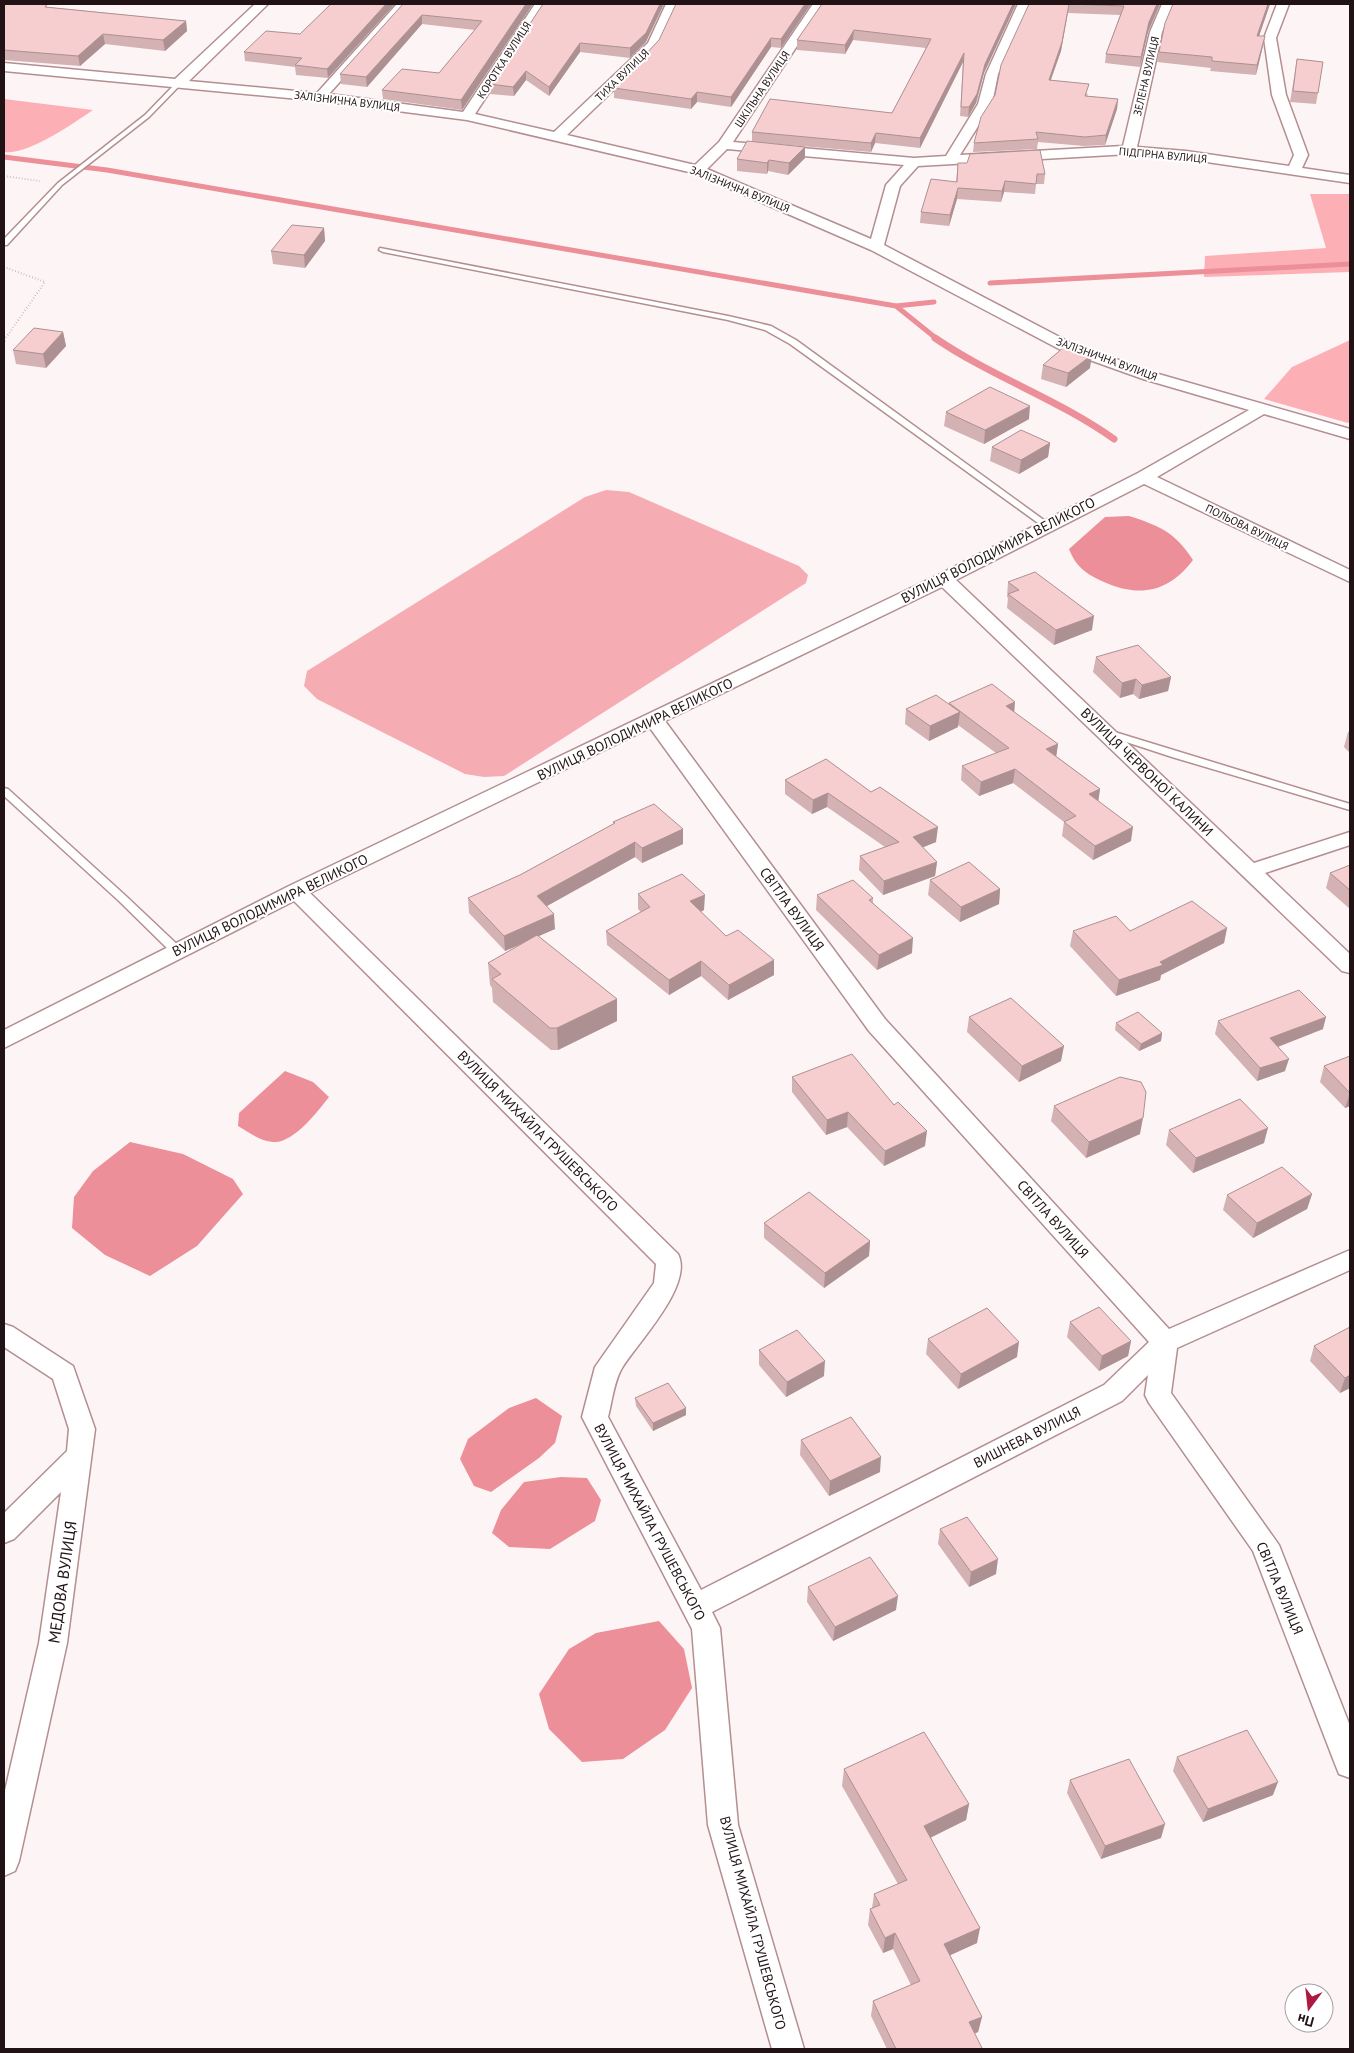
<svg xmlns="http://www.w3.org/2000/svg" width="1354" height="2053" font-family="'PT Sans',sans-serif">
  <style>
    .green { fill: #f6acb3 }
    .forest { fill: #fdafb6 }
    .water { fill: #ec8f98 }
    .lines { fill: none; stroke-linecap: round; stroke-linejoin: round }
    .stream-far1 { stroke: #ec8f98; stroke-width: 5 }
    .stream { stroke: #ec8f98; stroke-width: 7 }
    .service-casing { stroke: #b48e90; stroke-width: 3 }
    .minor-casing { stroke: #b48e90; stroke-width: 3 }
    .path-far1 { stroke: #a19697; stroke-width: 2; stroke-dasharray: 0.5 2.5; stroke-linecap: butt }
    .path { stroke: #a19697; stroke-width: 2.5; stroke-dasharray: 1 3; stroke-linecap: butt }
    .service { fill: #fff; fill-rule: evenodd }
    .minor { fill: #fff; fill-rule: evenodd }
    .wall { fill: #d4b1b3 }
    .shaded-wall { fill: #ad9092 }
    .building { fill: #f7ced0; stroke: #ad9092 }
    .labels { text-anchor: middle; stroke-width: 4; stroke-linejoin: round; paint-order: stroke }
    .far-street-label { font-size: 11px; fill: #211315; stroke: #fff }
    .street-label { font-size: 14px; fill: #211315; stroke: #fff }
    .near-street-label { font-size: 16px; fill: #211315; stroke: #fff }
  </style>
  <rect width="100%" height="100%" fill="#fdf5f5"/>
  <path class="green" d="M606,490L629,492L799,566L808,575L806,583L504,776L484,777L465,774L317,699L304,686L307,671L585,497Z"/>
  <path class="forest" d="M4,99L93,110C72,124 29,155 4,152Z
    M1310,194H1350V272L1204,277L1205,256L1326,248Z
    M1350,340V421L1348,423L1264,399L1292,367Z"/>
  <path class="water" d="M1129,516C1160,526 1175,532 1193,560C1169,592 1140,598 1104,582C1086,574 1076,567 1069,549L1105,517Z
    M285,1071L313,1082L329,1097C318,1111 293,1144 273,1142C260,1141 248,1132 238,1126L239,1113Z
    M130,1142L183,1154L233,1179L243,1194L197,1246L150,1276L105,1255L72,1228L74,1197L93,1171Z
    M536,1398L562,1416L555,1443L539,1458L491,1492L474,1486L460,1459L468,1439L509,1408Z
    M561,1477L587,1478L601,1500L595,1521L550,1549L509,1547L492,1533L501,1510L524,1482Z
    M659,1621L684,1649L692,1688L665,1730L623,1759L582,1762L549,1729L539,1694L569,1649L596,1633Z"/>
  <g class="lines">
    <path class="stream-far1" d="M4,157L107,170L896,306L934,302
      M990,283L1350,264
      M896,306L937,339"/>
    <path class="stream" d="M935,338C992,377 1058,399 1114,439"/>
    <g class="service-casing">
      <path id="service" d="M177,82L182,83L149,117L62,185L7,245H4V239L58,183L145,115Z
        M380,248L728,316L771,326L796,340L1052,526L1051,528H1045L790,344L765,330L728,320L383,252L379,250Z
        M1108,730L1350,804V810L1172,757L1105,735L1103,733Z
        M4,788L8,789L127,897L182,949L183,952L182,955H174L119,901L4,796Z"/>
    </g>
    <g class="minor-casing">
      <path id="minor" d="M255,4H268L189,81L317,93L397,4H409L329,94L463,112L535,4H547L475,114L554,132L648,43L666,4H678L657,48L567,135L695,165L719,142L813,4H825L733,142L914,158L946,156L978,104L986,74L1018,4H1030L998,74L992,104L960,155L1123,146L1150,32L1162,4H1174L1162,32L1137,147L1186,151L1289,166L1294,155L1272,95L1264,38L1277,4H1289L1276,38L1286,95L1308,155L1302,168L1350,175V183L1186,159L1129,154L918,166L900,186L884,245L1071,343L1155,373L1350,429V439L1264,414L1157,477L1350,570V582L1144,484L956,580L1254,863L1350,832V845L1265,873L1350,954V973L1342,971L942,587L665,721L885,1019L1169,1329L1350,1250V1270L1177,1348L1171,1393L1279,1545L1350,1726V1778L1339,1774L1335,1764L1253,1551L1149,1403L1145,1395L1148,1375L1122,1401L712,1612L720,1628L738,1825L804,2049H772L708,1825L692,1629L582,1417L595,1367L654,1283L656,1264L294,901L4,1048V1030L289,886L938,575L1138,473L1249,410L1143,379L1059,349L871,250L693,173L467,120L320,101L4,71V63L175,79ZM727,149L904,165L886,185L871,239L707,169ZM650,728L869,1031L1149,1342L1104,1385L701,1590L608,1417C612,1402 614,1381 622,1368C638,1342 694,1285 678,1254L310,893Z
        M4,1324L13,1327L73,1366L95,1429L67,1643L19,1861L15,1871L4,1876V1795L39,1643L61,1492L14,1539L4,1543V1513L67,1451L69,1429L53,1379L4,1347Z"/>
    </g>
    <path class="path-far1" d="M4,176L40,181
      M4,267L45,282L5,339"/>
    <path class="path" d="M4,341L6,338"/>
    <use href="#service" class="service"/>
    <use href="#minor" class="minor"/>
  </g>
  <path class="wall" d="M4,4L48,7L186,21L187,31L165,51L105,44L80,66L4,60Z
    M331,4L328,78L296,75L295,67L245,61L244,52L300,34Z
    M403,4H533L462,110L383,99L382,90L439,73L475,30L422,24L367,87L341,84L340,74Z
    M543,4L646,42L630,58L580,52L549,96L526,80L514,96L490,94V84Z
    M811,4L781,48L771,47L731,107L697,102L691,109L614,98V88L659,40Z
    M822,4H1016L984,73L976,103L968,117L960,116L963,62L920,148L875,143L871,152L752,142V132L892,113L926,48L853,40L845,54L797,50V40Z
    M1029,4H1160L1148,32L1140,67L1105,63L1106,54L1120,15L1068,13L1061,51L1051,80L1088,94L1087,96L1118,99L1117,109L1105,145L1084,146L1038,142L1037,149L973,152L974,143L995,95Z
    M1173,4H1270L1259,36H1265L1256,75L1210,71L1211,68L1157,62L1159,52Z
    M1297,59L1323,62L1316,104L1290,102Z
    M805,158L788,175L768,171L767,174L737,171V159Z
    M958,163L1045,174L1044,184H1036L1035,194L1004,192L1001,202L957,199L949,226L920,223L921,212L956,182Z
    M324,228L325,241L305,268L273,264L271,251Z
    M63,332L66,346L46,368L16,364L13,350Z
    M1043,365L1090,368L1066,387L1041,379Z
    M946,412L1029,419L984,444L944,426Z
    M1050,443L1048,457L1019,474L990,461L992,447Z
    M1008,582L1092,630L1054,645L1007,608L1008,598L1007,597Z
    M1096,657L1171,677L1168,691L1139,699L1133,694L1120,698L1093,672Z
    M949,703L1014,712L1058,744L1056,756L1100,789L1098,801L1131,841L1093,860L1062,836L1064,822L1013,783L979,796L961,780L962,766L996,753L958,725V727L929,741L905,724L906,709L949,705Z
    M1350,731V753L1344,747L1348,732Z
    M826,759L936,842L922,847L937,862L935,876L883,895L859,870L860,856L885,847L827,807L812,814L785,794V780Z
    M613,822L683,829V844L642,863L635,857L547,906L555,929L538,936L617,999V1021L558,1050H551L493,1002L492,988L490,985L488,963L525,942L505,951L469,913L468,898L520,875L614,824Z
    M1350,865V909L1326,888L1330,873Z
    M930,880L1000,889L999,904L960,922L928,895Z
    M638,894L704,910L701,912L726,936L774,960V975L728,1000L701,976L669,995L607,945L606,931L641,912L638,909Z
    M817,895L873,898V903L912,953L877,970L816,910Z
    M1227,928L1224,943L1161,975L1160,980L1116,996L1070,946L1073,931H1130Z
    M969,1017L1061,1061L1019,1082L967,1032Z
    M1218,1021L1323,1029L1278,1047L1285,1071L1257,1081L1215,1034Z
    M1116,1023L1162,1033L1161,1041L1139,1051L1115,1030Z
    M1350,1056V1106L1345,1108L1320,1082L1324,1066Z
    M792,1077L925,1146L884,1166L847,1127L826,1135L792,1092Z
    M1054,1106L1140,1134L1086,1158L1051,1121Z
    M1169,1130L1264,1143L1193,1173L1166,1145Z
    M1312,1194L1307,1209L1253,1238L1223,1210L1227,1195Z
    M764,1223L870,1241L869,1256L824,1288L764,1238Z
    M1070,1322L1131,1341L1128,1356L1099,1371L1067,1337Z
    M1350,1327V1388L1340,1393L1310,1361L1314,1346Z
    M928,1339L1017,1357L958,1389L926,1354Z
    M759,1350L824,1376L786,1397L759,1365Z
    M635,1398L686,1415L653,1431L636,1406Z
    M801,1440L880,1472L829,1496L800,1455Z
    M940,1529L996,1574L969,1587L938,1544Z
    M808,1587L896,1610L833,1641L807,1602Z
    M1177,1757L1273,1795L1203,1822L1173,1771Z
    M844,1769L969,1804L966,1820L931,1837L977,1943L950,1955L982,2017L978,2032L974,2034L982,2048L981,2049H887L871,2016L873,2001L911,1985L893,1949L883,1953L868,1925L870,1909L872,1908L874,1894L898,1884L842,1786Z
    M1070,1780L1161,1838L1101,1859L1067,1793Z"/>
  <path class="shaded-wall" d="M386,4H395L328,78L327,69Z
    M526,4H533L462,110L461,100Z
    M660,4H664L646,42L630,58V48Z
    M805,4H811L781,48V39Z
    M1013,4H1016L984,73L976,103L968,117L969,107L985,64Z
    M1069,4L1061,51L1047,90L1049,80Z
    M1157,4H1160L1148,32L1140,67L1141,57L1149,22Z
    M1268,4H1270L1256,45L1257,36Z
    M422,15V24L367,87L366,77Z
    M186,21L187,31L165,51L163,40Z
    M854,30L853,40L845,54V45Z
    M103,34L105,44L80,66L78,56Z
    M1265,36L1263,46L1256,75L1257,65Z
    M771,38V47L731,107V97Z
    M580,43V52L549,96V87Z
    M964,53L963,62L920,148V138Z
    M526,71V80L514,96L513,87Z
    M697,92V102L691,109V99Z
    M1118,99L1117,109L1105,145L1106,135Z
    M876,133L875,143L871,152V143Z
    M805,147V158L788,175L789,163Z
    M769,160L768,171L767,174V163Z
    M1005,181L1004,192L1001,202L1002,191Z
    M958,188L957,199L949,226L950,215Z
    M324,228L325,241L305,268L304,255Z
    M63,332L66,346L46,368L43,354Z
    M1092,355L1090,368L1066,387L1068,373Z
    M1030,406L1029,419L984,444L985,430Z
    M1050,443L1048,457L1019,474L1021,460Z
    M1094,616L1092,630L1054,645L1056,630Z
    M1171,677L1168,691L1139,699L1142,685Z
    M1136,679L1133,694L1120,698L1122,683Z
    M1015,702L1014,716L1006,706Z
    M960,712L958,727L929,741L930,726Z
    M1058,744L1056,758L1046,749Z
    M1015,769L1013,783L979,796L981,782Z
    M1100,789L1098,803L1089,794Z
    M828,793L827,807L812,814L813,800Z
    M938,827L936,842L912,852L913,837Z
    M1133,827L1131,841L1093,860L1095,846Z
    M683,829V844L642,863V848Z
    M635,842V857L538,911L537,896Z
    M937,862L935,876L883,895L884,881Z
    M1000,889L999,904L960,922L961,907Z
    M705,895L704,910L690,916V901Z
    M554,914L555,929L505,951L504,936Z
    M1227,928L1224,943L1161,975L1160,980L1116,996L1119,980L1160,962Z
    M913,938L912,953L877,970L879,955Z
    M774,960V975L728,1000L729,985Z
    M701,961V976L669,995V980Z
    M617,999V1021L558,1050L557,1028Z
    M1326,1017L1323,1029L1267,1051L1270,1038Z
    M1162,1033L1161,1041L1139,1051L1141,1044Z
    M1064,1046L1061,1061L1019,1082L1022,1066Z
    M1289,1059L1285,1071L1257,1081L1260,1068Z
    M1350,1092V1106L1345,1108L1350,1093Z
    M848,1112L847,1127L826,1135L827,1120Z
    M1143,1118L1140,1134L1086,1158L1089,1142Z
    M1268,1128L1264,1143L1193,1173L1196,1158Z
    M927,1131L925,1146L884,1166L885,1151Z
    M1312,1194L1307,1209L1253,1238L1257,1223Z
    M870,1241L869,1256L824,1288L825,1273Z
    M1131,1341L1128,1356L1099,1371L1102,1356Z
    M1019,1342L1017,1357L958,1389L961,1374Z
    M825,1361L824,1376L786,1397L787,1382Z
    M1350,1375V1388L1340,1393L1345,1378Z
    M686,1408V1415L653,1431V1423Z
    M881,1457L880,1472L829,1496L830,1481Z
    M998,1559L996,1574L969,1587L971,1572Z
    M898,1596L896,1610L833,1641L835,1627Z
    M1278,1782L1273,1795L1203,1822L1208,1809Z
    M969,1804L966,1820L922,1842L924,1826Z
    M1165,1824L1161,1838L1101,1859L1105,1846Z
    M980,1928L977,1943L942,1959L944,1944Z
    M895,1933L893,1949L883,1953L885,1938Z
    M982,2017L978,2032L966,2037L969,2022Z"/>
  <path class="building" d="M4,4H40L47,5L45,7L186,21L163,40L103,34L78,56L4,50Z
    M331,4H386L327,69L295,65L302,58L244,52L266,31L300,34Z
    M403,4H526L461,100L382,90L402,69L439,73L482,21L422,15L366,77L340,74Z
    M543,4H660L646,33L630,48L580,43L549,87L526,71L513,87L490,84Z
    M676,4H805L781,39L771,38L731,97L697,92L691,99L614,88L659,40Z
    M822,4H1013L985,64L977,94L969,107H961L964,53L920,138L876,133L871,143L752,132L770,99L892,113L931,39L854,30L845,45L797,40Z
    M1029,4H1157L1149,22L1141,57L1106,54L1124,6L1069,4L1062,42L1049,80L1089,84L1085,96L1118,99L1106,135L1085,137L1036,132L1038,139L974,143L981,117L995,95L1001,65Z
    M1173,4H1268L1257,36H1265L1257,65L1212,61V57L1159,52L1165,23Z
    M1297,59L1323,62L1318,93L1293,91Z
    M747,141L805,147L789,163L769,160L767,163L737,159Z
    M1040,150L1045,174H1037L1036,184L1005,181L1002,191L958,188L950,215L921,212L931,179L957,182L958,163H967L970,154Z
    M292,225L324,228L304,255L271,251Z
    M34,328L63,332L43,354L13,350Z
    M1064,347L1092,355L1068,373L1043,365Z
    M990,387L1030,406L985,430L946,412Z
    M1021,430L1050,443L1021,460L992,447Z
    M1035,572L1094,616L1056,630L1008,594L1019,590L1008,582Z
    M1138,645L1171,677L1142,685L1136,679L1122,683L1096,657Z
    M992,684L1015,702L1006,706L1058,744L1046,749L1100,789L1089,794L1133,827L1095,846L1064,822L1076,816L1015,769L981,782L962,766L1009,748L949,703Z
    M936,695L960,712L930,726L906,709Z
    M826,759L871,792L880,787L938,827L913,837L937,862L884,881L860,856L899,842L828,793L813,800L785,780Z
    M654,804L683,829L642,848L635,842L537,896L554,914L504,936L468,898L520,875L615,823L613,822Z
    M969,862L1000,889L961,907L930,880Z
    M1350,865V890L1330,873Z
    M682,874L705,895L690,901L726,936L738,930L774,960L729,985L701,961L669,980L606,931L650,907L638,894Z
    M853,880L873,898L869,900L913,938L879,955L817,895Z
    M1192,901L1227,928L1160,962L1163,965L1119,980L1073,931L1116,916L1130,931Z
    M537,935L617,999L557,1028H550L492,979L501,974L488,963Z
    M1299,990L1326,1017L1270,1038L1289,1059L1260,1068L1218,1021Z
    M1011,998L1064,1046L1022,1066L969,1017Z
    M1138,1012L1162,1033L1141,1044L1116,1023Z
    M852,1054L894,1105L898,1102L927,1131L885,1151L848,1112L827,1120L792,1077Z
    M1350,1056V1093L1324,1066Z
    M1120,1077L1141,1082L1146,1092L1143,1118L1089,1142L1054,1106Z
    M1240,1099L1268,1128L1196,1158L1169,1130Z
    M1282,1167L1312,1194L1257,1223L1227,1195Z
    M809,1192L870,1241L825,1273L764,1223Z
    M1099,1307L1131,1341L1102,1356L1070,1322Z
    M987,1308L1019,1342L961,1374L928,1339Z
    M1350,1327V1375L1345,1378L1314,1346Z
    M797,1330L825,1361L787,1382L759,1350Z
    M668,1383L686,1408L653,1423L635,1398Z
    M851,1417L881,1457L830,1481L801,1440Z
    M967,1517L998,1559L971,1572L940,1529Z
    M870,1557L898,1596L835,1627L808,1587Z
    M1247,1730L1278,1782L1208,1809L1177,1757Z
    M924,1732L969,1804L924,1826L980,1928L944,1944L982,2017L969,2022L982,2048L978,2049H896L873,2001L920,1981L895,1933L885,1938L870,1909L880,1905L874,1894L907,1880L844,1769Z
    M1129,1759L1165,1824L1105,1846L1070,1780Z"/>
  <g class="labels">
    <g class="far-street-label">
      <text transform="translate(504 60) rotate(-57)" y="4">КОРОТКА ВУЛИЦЯ</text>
      <text transform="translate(622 75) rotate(-44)" y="4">ТИХА ВУЛИЦЯ</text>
      <text transform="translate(1146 76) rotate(-77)" y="4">ЗЕЛЕНА ВУЛИЦЯ</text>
      <text transform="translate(762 89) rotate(-56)" y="4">ШКІЛЬНА ВУЛИЦЯ</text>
      <text transform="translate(347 101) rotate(7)" y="4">ЗАЛІЗНИЧНА ВУЛИЦЯ</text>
      <text transform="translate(1163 155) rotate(5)" y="4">ПІДГІРНА ВУЛИЦЯ</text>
      <text transform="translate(740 189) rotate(22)" y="4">ЗАЛІЗНИЧНА ВУЛИЦЯ</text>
      <text transform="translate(1107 359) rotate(20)" y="4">ЗАЛІЗНИЧНА ВУЛИЦЯ</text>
      <text transform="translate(1247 527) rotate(26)" y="4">ПОЛЬОВА ВУЛИЦЯ</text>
    </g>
    <g class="street-label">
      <text transform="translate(998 550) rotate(-27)" y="5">ВУЛИЦЯ ВОЛОДИМИРА ВЕЛИКОГО</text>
      <text transform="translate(635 729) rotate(-26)" y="5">ВУЛИЦЯ ВОЛОДИМИРА ВЕЛИКОГО</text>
      <text transform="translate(1147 772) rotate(44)" y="5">ВУЛИЦЯ ЧЕРВОНОЇ КАЛИНИ</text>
      <text transform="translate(270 905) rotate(-26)" y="5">ВУЛИЦЯ ВОЛОДИМИРА ВЕЛИКОГО</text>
      <text transform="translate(792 909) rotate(54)" y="5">СВІТЛА ВУЛИЦЯ</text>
      <text transform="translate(538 1131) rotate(45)" y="5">ВУЛИЦЯ МИХАЙЛА ГРУШЕВСЬКОГО</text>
      <text transform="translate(1053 1219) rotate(48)" y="5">СВІТЛА ВУЛИЦЯ</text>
      <text transform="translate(1027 1437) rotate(-27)" y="5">ВИШНЕВА ВУЛИЦЯ</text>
      <text transform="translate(650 1522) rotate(62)" y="5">ВУЛИЦЯ МИХАЙЛА ГРУШЕВСЬКОГО</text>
      <text transform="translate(1280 1588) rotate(67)" y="5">СВІТЛА ВУЛИЦЯ</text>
      <text transform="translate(753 1923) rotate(75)" y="5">ВУЛИЦЯ МИХАЙЛА ГРУШЕВСЬКОГО</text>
    </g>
    <g class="near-street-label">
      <text transform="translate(62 1582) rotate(-82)" y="6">МЕДОВА ВУЛИЦЯ</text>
    </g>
  </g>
  <rect width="1354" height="2053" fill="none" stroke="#211315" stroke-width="10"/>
  <g transform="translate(1309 2008) rotate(195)"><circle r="24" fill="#ffffff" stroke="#a6a1a1"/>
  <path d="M0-4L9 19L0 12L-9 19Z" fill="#ae1941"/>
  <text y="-8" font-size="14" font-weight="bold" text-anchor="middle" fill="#211315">Пн</text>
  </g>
</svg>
